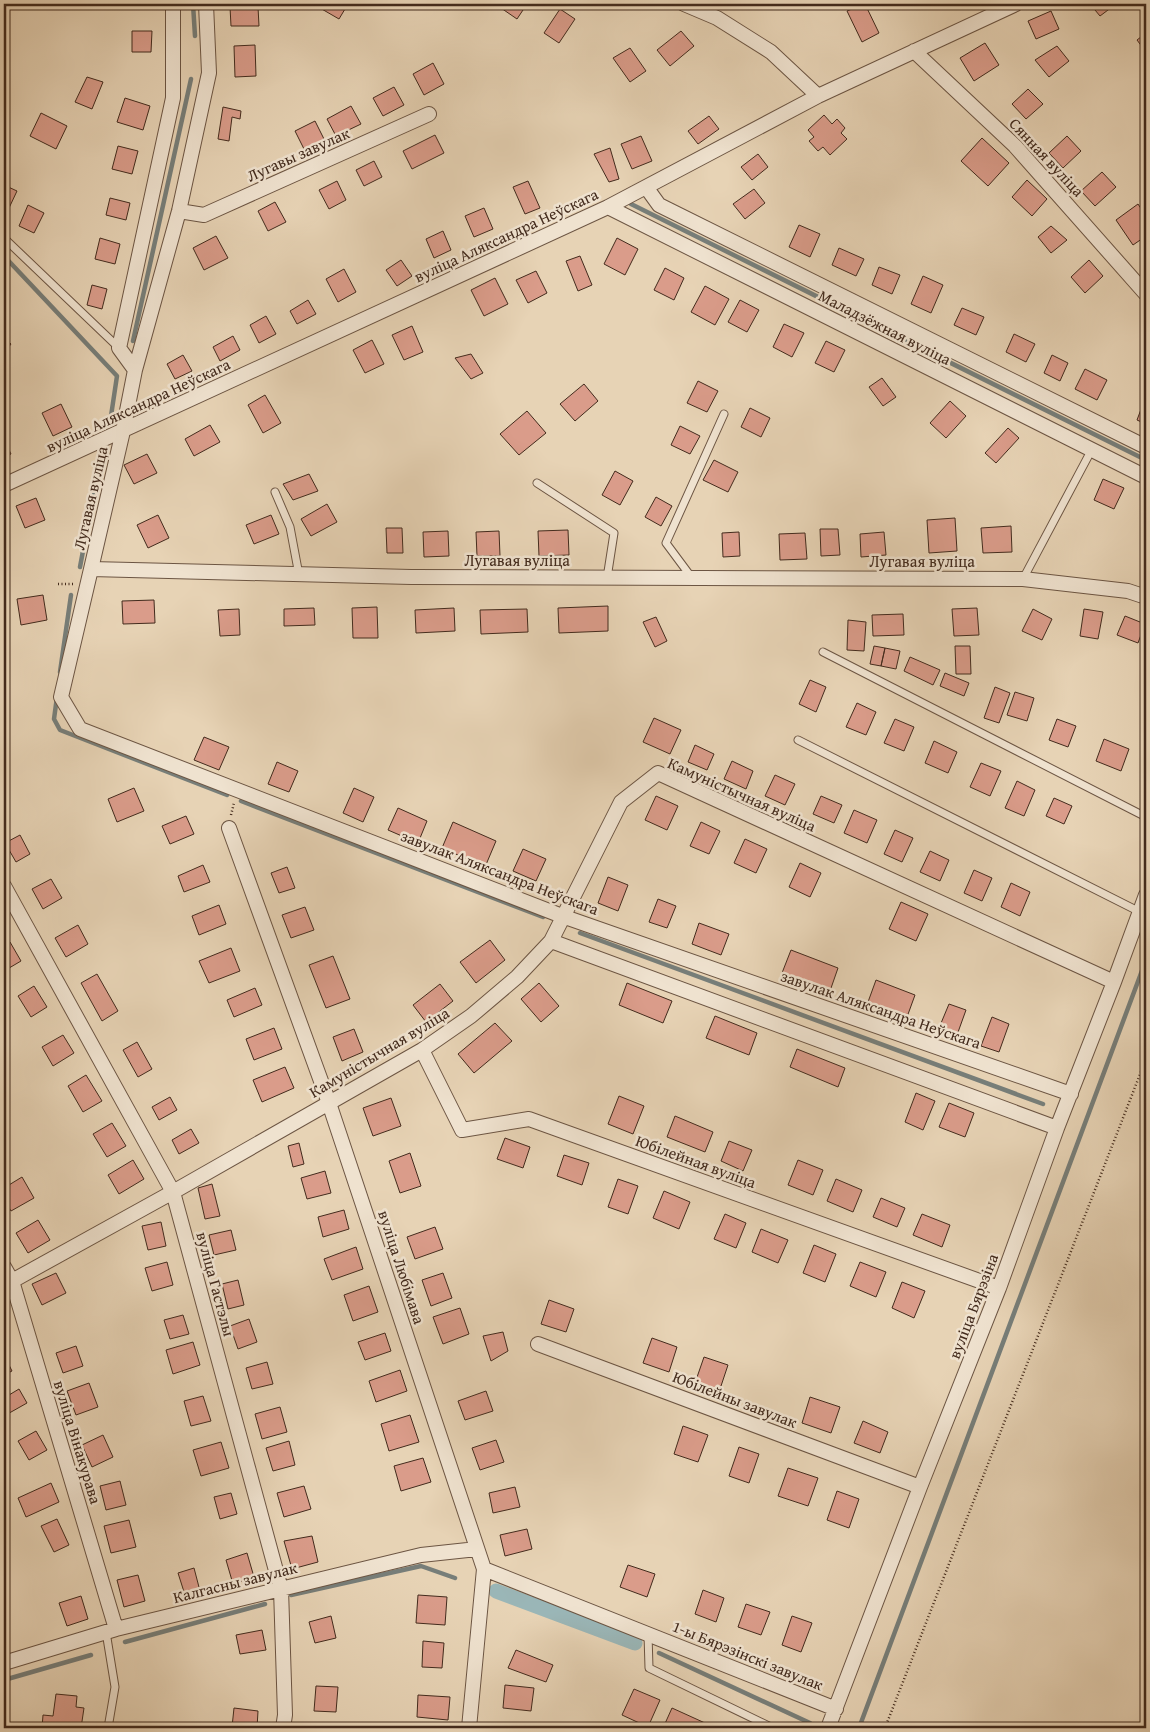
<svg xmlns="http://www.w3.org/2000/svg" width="1150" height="1732" font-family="'Gentium Book Plus',serif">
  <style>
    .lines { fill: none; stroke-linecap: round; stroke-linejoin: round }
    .stream { stroke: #777e79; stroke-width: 4.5 }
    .canal { stroke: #9ab6b7; stroke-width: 15 }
    .building { fill: #da9c8a; stroke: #432b1d }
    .lane-casing { stroke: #6c5543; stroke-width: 9 }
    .street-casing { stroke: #6c5543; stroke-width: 16 }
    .path { stroke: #432b1d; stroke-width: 2.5; stroke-dasharray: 1 2.5; stroke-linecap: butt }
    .lane { stroke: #efe2cf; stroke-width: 7 }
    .street { stroke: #efe2cf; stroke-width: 14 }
    .labels { text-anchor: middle; stroke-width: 5; stroke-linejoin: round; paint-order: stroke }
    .street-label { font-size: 16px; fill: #432b1d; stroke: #efe2cf }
  </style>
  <rect width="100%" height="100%" fill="#e7d3b5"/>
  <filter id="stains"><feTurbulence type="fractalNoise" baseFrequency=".004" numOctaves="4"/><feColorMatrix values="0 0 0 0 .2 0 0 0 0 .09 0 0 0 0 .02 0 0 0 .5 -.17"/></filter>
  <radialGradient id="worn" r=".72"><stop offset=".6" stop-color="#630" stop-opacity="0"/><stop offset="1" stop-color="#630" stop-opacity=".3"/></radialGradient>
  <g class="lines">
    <path class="stream" d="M193,4L195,36
      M631,204L1146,460
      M4,256L117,376L111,416
      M133,341L191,79
      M80,567L100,460
      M60,672L71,595
      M57,697L54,719L60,730L227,795
      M241,801L543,917
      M580,933L1043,1104
      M291,1595L421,1566L455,1578
      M125,1642L265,1604
      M659,1653L810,1723
      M4,1680L91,1655
      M859,1728L1146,960"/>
    <path class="canal" d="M496,1591L635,1643"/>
  </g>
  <path class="building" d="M323,4H348L339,19L320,8Z
    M504,4H527L517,19L501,8Z
    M864,4H865L879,33L862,42L847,11Z
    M1090,4H1116L1100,16Z
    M230,7H258L259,26H231Z
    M560,9L575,19L559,43L544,33Z
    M1051,11L1059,29L1036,39L1028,21Z
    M132,31H152L151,52H132Z
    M681,31L694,46L670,66L657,50Z
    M1146,33V52L1137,40Z
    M985,43L999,65L974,81L960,58Z
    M255,45L256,76L235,77L234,46Z
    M1057,46L1069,61L1049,77L1035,60Z
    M630,48L646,71L630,82L613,58Z
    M433,63L444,84L424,95L413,74Z
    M87,77L103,82L92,109L75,102Z
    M394,87L404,105L383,116L373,98Z
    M1028,89L1043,104L1026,119L1012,104Z
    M125,98L150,106L143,130L117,122Z
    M351,106L361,124L336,136L327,119Z
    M223,107L241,111L240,119L232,117L229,141L218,139Z
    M41,113L67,126L56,149L30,136Z
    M824,115L832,124L837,119L845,128L841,133L847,139L830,155L823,147L818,151L809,141L814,137L808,130Z
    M709,116L719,129L698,144L688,131Z
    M315,121L325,141L305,151L295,131Z
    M435,135L444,153L412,169L403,151Z
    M641,136L652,161L632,169L621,144Z
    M1067,136L1081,151L1063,168L1049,153Z
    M982,138L1009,163L988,186L961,161Z
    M118,146L138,151L132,174L112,169Z
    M610,148L619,179L609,182L594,154Z
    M758,154L768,167L752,180L741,167Z
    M374,161L382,177L364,186L356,170Z
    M1102,172L1116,187L1095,206L1081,191Z
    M1027,180L1047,199L1032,216L1012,197Z
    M337,181L346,200L329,209L319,190Z
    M528,181L540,208L525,214L513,187Z
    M4,185L17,191L9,208L4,205Z
    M754,189L765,203L745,219L733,204Z
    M110,198L130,203L126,220L106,215Z
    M275,202L286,222L268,231L258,211Z
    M1138,204L1146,216V236L1133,245L1116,220Z
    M28,205L44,213L34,233L19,226Z
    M484,208L493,229L474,237L465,216Z
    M799,225L820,234L810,257L789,247Z
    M1051,226L1067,240L1051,253L1038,237Z
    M443,231L451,250L434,258L426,239Z
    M216,236L228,258L204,270L193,248Z
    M100,238L120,244L115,264L95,259Z
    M617,238L638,249L625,275L604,264Z
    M839,248L864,259L856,276L832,265Z
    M580,256L592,285L578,291L566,261Z
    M401,260L412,276L397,286L386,270Z
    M1089,260L1103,276L1085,293L1071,277Z
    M879,267L900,275L892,294L872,285Z
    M665,268L684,278L674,300L654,290Z
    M344,269L356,292L338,302L326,279Z
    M536,271L547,293L528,303L516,280Z
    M923,276L943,285L931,313L911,304Z
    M495,278L508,304L484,316L471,290Z
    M92,285L107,289L102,309L87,305Z
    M705,286L729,299L715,325L691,312Z
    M308,300L316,314L297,324L290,311Z
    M740,300L759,310L747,332L728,322Z
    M962,308L984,317L976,335L954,325Z
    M266,316L276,334L259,343L250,325Z
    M784,324L804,333L792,357L773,347Z
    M412,326L423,352L404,360L392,335Z
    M1014,334L1035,344L1026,362L1006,352Z
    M233,336L240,350L220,361L213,347Z
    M4,337L11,344L4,353Z
    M372,340L384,364L365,373L353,350Z
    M826,341L845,350L834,372L815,363Z
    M471,354L483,373L471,379L455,358Z
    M183,355L192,371L175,379L167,364Z
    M1052,355L1068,363L1060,381L1044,373Z
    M1085,369L1107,380L1097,400L1075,389Z
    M882,378L896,397L883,406L869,387Z
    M698,381L718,391L707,412L687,403Z
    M584,384L598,401L575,421L560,404Z
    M265,395L281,423L263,433L248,405Z
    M950,401L966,416L946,438L930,423Z
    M61,404L72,427L53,436L42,413Z
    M1143,404L1146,405V424L1137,420Z
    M750,408L770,418L761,437L741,427Z
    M527,411L546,433L519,455L500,434Z
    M210,425L220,442L194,456L185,439Z
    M680,426L700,436L690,454L671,445Z
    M1008,428L1019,438L996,463L985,453Z
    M4,440L11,454L4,457Z
    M147,454L157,473L134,484L124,465Z
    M714,460L738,472L728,492L703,480Z
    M615,471L633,481L620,505L602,495Z
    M309,474L318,491L293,500L283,484Z
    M1103,479L1124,488L1114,509L1094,500Z
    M656,497L672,506L661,526L645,517Z
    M36,498L45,520L25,528L16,506Z
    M327,504L337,522L311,536L301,519Z
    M158,515L169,538L148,548L137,525Z
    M271,515L279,534L254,544L246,525Z
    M955,518L957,551L929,553L927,520Z
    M1011,526L1012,552L983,553L981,528Z
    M386,528H402L403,553H387Z
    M820,529H838L840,555L821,556Z
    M568,530L569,555L539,556L538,531Z
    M448,531L449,556L424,557L423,532Z
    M499,531L500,556H477L476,532Z
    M739,532L740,556L723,557L722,533Z
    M884,532L886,555L861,557L860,534Z
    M805,533L807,559L780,560L779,534Z
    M43,595L47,620L21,625L17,599Z
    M154,600L155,623L123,624L122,601Z
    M608,606V631L559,633L558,608Z
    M377,607L378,638H353L352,608Z
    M314,608L315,625L284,626V609Z
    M454,608L455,631L416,633L415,610Z
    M977,608L979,635L954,636L952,609Z
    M239,609L240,635L220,636L218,610Z
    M527,609L528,632L481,634L480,610Z
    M1033,609L1052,619L1042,640L1022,631Z
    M1084,609L1103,612L1098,639L1080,636Z
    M903,614L904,635L873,636L872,615Z
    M1125,616L1145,624L1138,643L1117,635Z
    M656,617L667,641L655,647L643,622Z
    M848,620L866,622L864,651L847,650Z
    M874,646L885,648L881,666L870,664Z
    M955,646H970L971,674H956Z
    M885,648L900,651L896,669L881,666Z
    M910,657L940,670L933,685L904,671Z
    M945,673L969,683L964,696L940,686Z
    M810,680L826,687L816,712L799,704Z
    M995,687L1010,693L999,723L984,718Z
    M1015,692L1034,698L1027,721L1007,715Z
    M857,703L876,712L866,735L846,727Z
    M654,718L681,730L670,754L643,742Z
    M895,719L914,727L904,751L884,743Z
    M1057,719L1076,726L1068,747L1049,740Z
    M204,737L229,747L219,770L194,760Z
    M1104,739L1129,749L1121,771L1096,761Z
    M934,741L957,752L948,773L925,763Z
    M695,745L714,754L707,770L688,762Z
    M732,761L753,771L746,789L724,779Z
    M277,762L298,771L289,792L268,784Z
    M981,763L1001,771L990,796L970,787Z
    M775,775L795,784L785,805L765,796Z
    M1017,781L1035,790L1024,816L1005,808Z
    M134,788L144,811L117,822L108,799Z
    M354,788L374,797L363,822L343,813Z
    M656,796L678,806L667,830L645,820Z
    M821,796L842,805L834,823L813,814Z
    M1054,798L1072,806L1064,824L1046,816Z
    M398,808L427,821L418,843L388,830Z
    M854,810L877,820L867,843L844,833Z
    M186,816L194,834L170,844L162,826Z
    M453,822L496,841L485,867L442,848Z
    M701,822L720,831L709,854L690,846Z
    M895,830L913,838L902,862L884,854Z
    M20,835L30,854L16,862L5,843Z
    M745,839L767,849L756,873L734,863Z
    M523,849L546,859L536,881L513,871Z
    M930,851L949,860L940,881L920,872Z
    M800,863L821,873L810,897L789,887Z
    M203,865L210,882L184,892L178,876Z
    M287,867L295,888L279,893L271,873Z
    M974,870L992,878L982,901L964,893Z
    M608,877L628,885L618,911L598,903Z
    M51,879L62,898L43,909L32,889Z
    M1011,883L1030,892L1020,916L1001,907Z
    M658,899L676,906L667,928L649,922Z
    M901,902L928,914L916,941L889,929Z
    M219,905L226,924L199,935L192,916Z
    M305,907L314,930L291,938L282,915Z
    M699,923L729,934L721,955L692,944Z
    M78,925L88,944L66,957L55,938Z
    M490,940L505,960L476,983L460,962Z
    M10,942L21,961L4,971V946Z
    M231,948L240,971L209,983L199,961Z
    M791,950L838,968L830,991L782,973Z
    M333,956L350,999L326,1008L309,965Z
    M97,974L118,1011L102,1021L81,983Z
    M876,980L915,995L907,1017L868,1002Z
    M539,983L559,1006L541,1022L521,999Z
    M627,983L672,1001L663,1023L619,1005Z
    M440,984L453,1001L426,1022L413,1005Z
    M34,986L47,1007L31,1017L18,996Z
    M255,988L262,1005L234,1017L227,1000Z
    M949,1004L966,1010L957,1035L939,1028Z
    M715,1016L757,1033L749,1055L706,1038Z
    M992,1017L1009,1024L999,1052L981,1046Z
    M495,1023L512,1041L474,1073L458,1054Z
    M274,1028L282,1049L254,1060L246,1039Z
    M354,1029L363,1052L342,1061L333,1037Z
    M63,1035L74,1053L53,1066L42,1047Z
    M137,1042L152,1069L138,1077L123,1050Z
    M797,1049L845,1068L838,1087L790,1067Z
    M285,1067L294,1088L262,1102L253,1080Z
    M86,1075L102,1101L83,1112L68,1086Z
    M916,1093L935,1101L923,1130L905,1122Z
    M619,1096L644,1106L633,1134L608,1124Z
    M170,1097L177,1110L159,1120L152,1107Z
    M391,1098L401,1126L373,1136L363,1108Z
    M949,1103L974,1113L965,1137L939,1127Z
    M675,1116L713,1132L705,1152L667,1137Z
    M112,1123L126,1146L107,1157L93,1134Z
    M191,1129L199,1143L179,1154L172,1140Z
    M505,1138L530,1147L523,1168L497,1159Z
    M729,1141L752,1150L743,1171L721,1161Z
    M299,1143L304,1164L293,1167L288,1146Z
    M410,1153L421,1186L400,1193L389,1161Z
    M564,1155L589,1163L582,1185L557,1176Z
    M133,1160L144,1179L119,1194L108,1175Z
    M798,1160L823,1170L813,1195L788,1185Z
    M325,1171L331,1193L307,1199L301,1178Z
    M22,1177L34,1198L11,1211L4,1199V1188Z
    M618,1179L638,1186L628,1214L608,1207Z
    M836,1179L862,1190L853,1212L827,1201Z
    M212,1184L220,1216L205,1219L198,1188Z
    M664,1191L690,1202L679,1229L653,1218Z
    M881,1198L905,1208L897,1227L873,1217Z
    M344,1210L349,1229L323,1237L318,1217Z
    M725,1214L746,1223L736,1248L714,1239Z
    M922,1214L950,1225L942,1247L913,1235Z
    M38,1220L50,1240L28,1253L16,1233Z
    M161,1222L166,1246L148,1250L142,1226Z
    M435,1227L443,1249L415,1259L407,1237Z
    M761,1229L788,1240L778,1263L752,1252Z
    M231,1230L236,1250L214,1255L209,1235Z
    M814,1245L836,1254L825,1282L803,1273Z
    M356,1247L363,1269L332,1280L324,1259Z
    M167,1262L173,1285L152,1291L145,1268Z
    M860,1262L886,1272L876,1297L850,1286Z
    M56,1273L66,1293L42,1305L32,1284Z
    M443,1273L452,1298L431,1306L422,1280Z
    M238,1280L244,1305L228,1309L222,1284Z
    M902,1282L925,1291L914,1318L892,1308Z
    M369,1286L378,1312L353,1321L344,1295Z
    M549,1300L574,1309L566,1332L541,1324Z
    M460,1308L469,1334L443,1344L433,1317Z
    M183,1315L189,1334L170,1339L164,1320Z
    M249,1319L257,1342L238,1349L230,1326Z
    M503,1332L508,1351L491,1361L483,1336Z
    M385,1333L391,1351L365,1360L358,1342Z
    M652,1338L677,1347L669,1372L643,1363Z
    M193,1342L200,1365L173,1374L166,1350Z
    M76,1346L83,1366L63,1373L56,1353Z
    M4,1355L12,1371L4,1375Z
    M704,1357L728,1365L719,1392L695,1383Z
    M267,1362L273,1384L252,1389L246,1368Z
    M400,1370L407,1391L376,1402L369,1381Z
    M89,1383L98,1407L76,1415L67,1391Z
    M19,1389L27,1403L4,1416V1398Z
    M486,1391L493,1411L465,1420L458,1401Z
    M203,1396L211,1421L191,1426L184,1401Z
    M810,1397L840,1407L831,1433L802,1423Z
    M280,1407L287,1432L262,1439L255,1414Z
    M410,1415L419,1442L389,1451L381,1424Z
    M863,1421L888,1432L880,1453L854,1443Z
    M683,1426L708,1435L698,1462L674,1454Z
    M36,1431L47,1450L29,1460L18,1441Z
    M103,1435L113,1457L92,1467L82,1445Z
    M496,1440L504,1462L480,1470L472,1448Z
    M289,1441L295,1465L273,1471L266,1448Z
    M221,1442L229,1468L201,1476L193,1450Z
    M739,1447L759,1454L749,1483L729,1476Z
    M423,1458L431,1482L401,1491L394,1466Z
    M788,1468L818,1478L808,1506L778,1496Z
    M120,1481L126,1505L106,1510L100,1486Z
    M51,1483L59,1502L26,1517L18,1498Z
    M304,1486L311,1509L284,1517L277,1493Z
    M515,1487L520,1507L493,1513L489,1493Z
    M837,1491L859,1499L849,1528L827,1520Z
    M231,1493L237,1514L220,1519L214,1497Z
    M57,1519L69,1545L54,1552L41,1526Z
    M129,1520L136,1547L111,1553L104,1526Z
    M527,1529L532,1549L505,1556L500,1535Z
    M312,1536L318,1562L292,1569L284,1541Z
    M247,1553L254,1577L233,1584L226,1560Z
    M628,1565L655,1574L647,1597L620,1587Z
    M194,1568L200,1591L185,1595L178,1573Z
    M138,1575L145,1601L124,1607L117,1580Z
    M703,1590L724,1598L716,1622L695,1614Z
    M418,1595L447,1597L445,1625L416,1623Z
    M81,1596L88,1619L67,1626L59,1603Z
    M746,1604L770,1612L761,1635L738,1627Z
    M331,1616L336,1638L315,1643L309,1622Z
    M792,1616L812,1623L801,1652L782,1645Z
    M262,1630L266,1650L240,1654L236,1635Z
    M423,1641L444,1643L442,1668L422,1667Z
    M516,1650L553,1665L546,1682L508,1668Z
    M505,1685L534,1688L531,1711L503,1708Z
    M316,1686L338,1687L336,1712L314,1711Z
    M634,1689L660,1700L648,1727L622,1715Z
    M56,1694L77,1696L76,1707L84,1708L81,1728H42L43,1715L53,1716Z
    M418,1695L450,1697L448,1720L417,1717Z
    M234,1708L258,1711L257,1728L232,1727Z
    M672,1708L705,1723L702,1728H663Z"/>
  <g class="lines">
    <g class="lane-casing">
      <path id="lane" d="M4,238L118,347
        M537,483L614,533L607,578
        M275,492L290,527L299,575
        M692,578L666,543L724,414
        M1023,579L1091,451
        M823,652L1146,817
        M798,740L1140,912
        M106,1632L115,1687L108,1728
        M648,1634L649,1668L773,1728"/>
    </g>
    <g class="street-casing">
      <path id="street" d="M206,4L209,73L179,211L135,370L123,431L91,569L411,577L1023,579L1128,591L1146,597
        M684,4L717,18L771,52L818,96
        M914,51L1015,146L1146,294
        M646,187L659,205L1146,447
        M608,207L1146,477
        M179,211L204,215L429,114
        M135,370L119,348L173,98V4
        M4,485L608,207L818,96L1016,4
        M91,569L61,697L80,729L562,916L1071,1094
        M229,828L329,1103L484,1569L469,1728
        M4,886L173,1192L281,1589L285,1715L283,1728
        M551,941L1057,1128
        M422,1050L462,1130L529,1119L999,1288
        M4,1267L12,1281L116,1629
        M12,1281L173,1192L422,1050L471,1016L517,977L551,941L621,802L658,773L1114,982
        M538,1344L920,1487
        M484,1569L836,1709
        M4,1663L116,1629L421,1555L477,1549
        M828,1728L920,1487L999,1288L1057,1128L1114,982L1146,895"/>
    </g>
    <path class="path" d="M58,584H74
      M231,815L234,803
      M885,1728L1146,1059"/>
    <use href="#lane" class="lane"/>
    <use href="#street" class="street"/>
  </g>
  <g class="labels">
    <g class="street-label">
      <text transform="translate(298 154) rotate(-24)" y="6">Лугавы завулак</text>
      <text transform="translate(1047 157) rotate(47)" y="6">Сянная вуліца</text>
      <text transform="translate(506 235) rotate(-25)" y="6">вуліца Аляксандра Неўскага</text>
      <text transform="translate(885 327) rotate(27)" y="6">Маладзёжная вуліца</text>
      <text transform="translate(138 405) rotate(-25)" y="6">вуліца Аляксандра Неўскага</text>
      <text transform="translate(90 498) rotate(-77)" y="6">Лугавая вуліца</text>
      <text x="517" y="566">Лугавая вуліца</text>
      <text x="922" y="567">Лугавая вуліца</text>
      <text transform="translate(742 794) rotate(24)" y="6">Камуністычная вуліца</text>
      <text transform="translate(500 872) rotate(21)" y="6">завулак Аляксандра Неўскага</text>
      <text transform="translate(881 1009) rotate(19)" y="6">завулак Аляксандра Неўскага</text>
      <text transform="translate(379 1052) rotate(-31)" y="6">Камуністычная вуліца</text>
      <text transform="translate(696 1161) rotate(20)" y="6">Юбілейная вуліца</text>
      <text transform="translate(402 1267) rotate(72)" y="6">вуліца Любімава</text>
      <text transform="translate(216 1284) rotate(75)" y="6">вуліца Гастэлы</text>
      <text transform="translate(973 1306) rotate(-69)" y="6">вуліца Бярэзіна</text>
      <text transform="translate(735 1399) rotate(21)" y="6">Юбілейны завулак</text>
      <text transform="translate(78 1442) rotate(73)" y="6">вуліца Вінакурава</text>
      <text transform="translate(235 1582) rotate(-14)" y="6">Калгасны завулак</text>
      <text transform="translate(748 1655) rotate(22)" y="6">1-ы Бярэзінскі завулак</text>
    </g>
  </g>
  <rect width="1150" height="1732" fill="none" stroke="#e7d3b5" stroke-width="20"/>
  <rect x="5" y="5" width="1140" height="1722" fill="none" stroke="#432b1d" stroke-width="2.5"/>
  <rect x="10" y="10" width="1130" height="1712" fill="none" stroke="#432b1d"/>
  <rect width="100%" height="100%" filter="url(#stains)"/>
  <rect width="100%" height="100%" fill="url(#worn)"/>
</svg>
